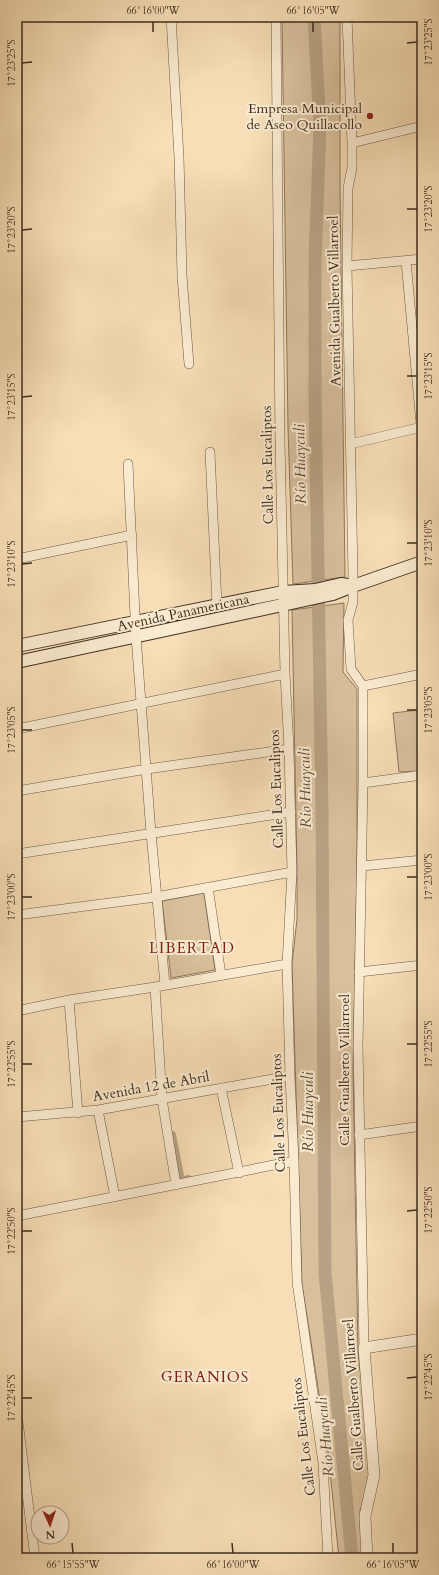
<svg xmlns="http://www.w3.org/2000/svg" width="439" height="1575" font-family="Cardo,serif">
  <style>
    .green { fill: #d8c09d; stroke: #8c765e }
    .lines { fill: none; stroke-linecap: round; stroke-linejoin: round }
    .canal { stroke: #b8a283; stroke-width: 8 }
    .river { stroke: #b8a283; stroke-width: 13 }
    .minor-casing { stroke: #6d5944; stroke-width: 10 }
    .tertiary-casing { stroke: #6d5944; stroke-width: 12 }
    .secondary-casing { stroke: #3f2d1e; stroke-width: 14 }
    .minor { stroke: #faead0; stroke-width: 9 }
    .tertiary { stroke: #faead0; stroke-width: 11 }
    .secondary { stroke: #faead0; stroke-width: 12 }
    .ticks { fill: none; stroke: #3f2d1e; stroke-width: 1.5 }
    .poi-dot { fill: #8f2418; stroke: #faead0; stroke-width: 1.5 }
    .labels { text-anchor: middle; stroke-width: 4; stroke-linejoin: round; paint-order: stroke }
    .poi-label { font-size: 14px; fill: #3f2d1e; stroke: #faead0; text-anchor: end }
    .street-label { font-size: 14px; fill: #3f2d1e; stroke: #faead0 }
    .water-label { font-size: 15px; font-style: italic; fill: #5d4a37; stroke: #faead0 }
    .neighbourhood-label { font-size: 15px; letter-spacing: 1px; fill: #7a1f14; stroke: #faead0 }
    .neatline { fill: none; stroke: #3f2d1e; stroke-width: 1.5 }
    .ticks-label { font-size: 10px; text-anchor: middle; fill: #3f2d1e }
  </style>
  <rect width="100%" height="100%" fill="#f7deb7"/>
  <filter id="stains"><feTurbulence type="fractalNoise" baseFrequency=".005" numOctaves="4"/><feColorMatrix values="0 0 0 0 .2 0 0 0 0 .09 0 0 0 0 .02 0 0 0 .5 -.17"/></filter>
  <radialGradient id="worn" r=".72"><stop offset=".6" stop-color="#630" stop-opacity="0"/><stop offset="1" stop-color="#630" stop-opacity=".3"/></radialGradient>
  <path class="green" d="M282,17H340V185L345,577L293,584L288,427Z
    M344,603L343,672L357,689V867L353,1070L358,1352L373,1480L360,1510L364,1558H339L328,1452L302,1284L292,964L297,919V871L292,610Z
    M418,710L422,771L399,772L393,713Z
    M204,893L215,970L171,978L162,901Z"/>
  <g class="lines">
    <path class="canal" d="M172,1135L181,1181L188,1179"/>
    <path class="river" d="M314,17L320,127L315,261V394L322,812L325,1273L352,1558"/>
    <g class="minor-casing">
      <path id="minor" d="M171,17L179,157L182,276L189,364
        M276,17L280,441L285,674L289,749L292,872L287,964L290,1076L294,1161L297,1282L323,1463L328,1558
        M347,17L352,143V168L348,188L347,266L353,575V602L348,620L351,669L363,686V783L358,1046L364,1348
        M352,143L422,126
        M406,261L422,435
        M347,266L422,259
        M350,444L422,427
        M210,452L217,605
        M128,464L136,637L151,833L165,985
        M17,559L132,535
        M363,686L422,674
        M17,729L285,674
        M363,783L422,775
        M17,791L147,769L289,749
        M17,854L291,812
        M362,866L422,860
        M208,887L221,975
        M17,915L156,897L292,872
        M359,972L422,965
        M155,987L162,1099L176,1185
        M69,1000L78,1113
        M17,1011L69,1000L155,987L287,964
        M221,1088L239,1173
        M98,1110L115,1197
        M17,1117L98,1110L290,1076
        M359,1135L422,1126
        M17,1216L294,1161
        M17,1413L35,1558"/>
    </g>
    <g class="tertiary-casing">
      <path id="tertiary" d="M367,1558L365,1516L374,1475L364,1348L422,1339"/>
    </g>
    <g class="secondary-casing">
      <path id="secondary" d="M353,586L422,562
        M17,646L283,592L315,590L341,584L353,586L333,594L17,662"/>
    </g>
    <use href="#minor" class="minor"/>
    <use href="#tertiary" class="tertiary"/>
    <use href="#secondary" class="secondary"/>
  </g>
  <path class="ticks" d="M153,22V32M313,22V32M407,43L417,42M22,63L32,62M407,209H417M22,230L32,229M407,376H417M22,397L32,396M407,543H417M22,564L32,563M407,710H417M22,730H32M407,877H417M22,897H32M407,1044H417M22,1064H32M407,1211L417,1210M22,1231H32M407,1378L417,1377M22,1398H32M72,1543L73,1553M232,1543L233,1553M393,1543V1553"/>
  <circle class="poi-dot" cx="370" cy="116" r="4"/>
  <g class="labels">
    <g class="poi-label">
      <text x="362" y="113">Empresa Municipal<tspan x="362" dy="16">de Aseo Quillacollo</tspan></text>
    </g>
    <g class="street-label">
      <text transform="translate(334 301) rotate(-91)" y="5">Avenida Gualberto Villarroel</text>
      <text transform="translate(267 465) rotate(-91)" y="5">Calle Los Eucaliptos</text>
      <text transform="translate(183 612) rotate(-12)" y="5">Avenida Panamericana</text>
      <text transform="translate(276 789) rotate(-92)" y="5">Calle Los Eucaliptos</text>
      <text transform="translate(344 1070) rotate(-90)" y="5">Calle Gualberto Villarroel</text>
      <text transform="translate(151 1086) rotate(-10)" y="5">Avenida 12 de Abril</text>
      <text transform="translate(278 1113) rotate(-92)" y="5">Calle Los Eucaliptos</text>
      <text transform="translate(353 1395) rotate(-94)" y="5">Calle Gualberto Villarroel</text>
      <text transform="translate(303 1437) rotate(-97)" y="5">Calle Los Eucaliptos</text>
    </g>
    <g class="water-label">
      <text transform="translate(300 464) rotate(-91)" y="5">Río Huayculi</text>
      <text transform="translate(305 788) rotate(-91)" y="5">Río Huayculi</text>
      <text transform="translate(308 1112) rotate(-90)" y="5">Río Huayculi</text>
      <text transform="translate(325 1437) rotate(-95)" y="5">Río Huayculi</text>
    </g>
    <g class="neighbourhood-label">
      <text x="192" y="953">LIBERTAD</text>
      <text x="205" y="1382">GERANIOS</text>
    </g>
  </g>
  <rect width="439" height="1575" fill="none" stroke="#f7deb7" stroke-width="44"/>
  <g transform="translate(50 1525) rotate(177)"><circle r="19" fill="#faead0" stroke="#af9e89"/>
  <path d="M0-3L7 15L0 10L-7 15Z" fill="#8f2418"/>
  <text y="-6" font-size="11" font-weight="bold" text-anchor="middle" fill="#3f2d1e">N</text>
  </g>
  <rect x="22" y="22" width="395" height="1531" class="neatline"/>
  <g class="ticks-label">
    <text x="153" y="14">66°16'00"W</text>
    <text x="313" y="14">66°16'05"W</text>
    <text transform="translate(428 42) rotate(-90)" y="4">17°23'25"S</text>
    <text transform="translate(11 63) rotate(-90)" y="4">17°23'25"S</text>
    <text transform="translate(428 209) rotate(-90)" y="4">17°23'20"S</text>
    <text transform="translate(11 230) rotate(-90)" y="4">17°23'20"S</text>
    <text transform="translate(428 376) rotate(-90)" y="4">17°23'15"S</text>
    <text transform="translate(11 397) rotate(-90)" y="4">17°23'15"S</text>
    <text transform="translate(428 543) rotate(-90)" y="4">17°23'10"S</text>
    <text transform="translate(11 564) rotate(-90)" y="4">17°23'10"S</text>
    <text transform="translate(428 710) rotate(-90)" y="4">17°23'05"S</text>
    <text transform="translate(11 730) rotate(-90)" y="4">17°23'05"S</text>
    <text transform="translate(428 877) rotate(-90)" y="4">17°23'00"S</text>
    <text transform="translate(11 897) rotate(-90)" y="4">17°23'00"S</text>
    <text transform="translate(428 1044) rotate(-90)" y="4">17°22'55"S</text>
    <text transform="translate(11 1064) rotate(-90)" y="4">17°22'55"S</text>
    <text transform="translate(428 1210) rotate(-90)" y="4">17°22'50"S</text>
    <text transform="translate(11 1231) rotate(-90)" y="4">17°22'50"S</text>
    <text transform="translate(428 1377) rotate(-90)" y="4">17°22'45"S</text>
    <text transform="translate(11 1398) rotate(-90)" y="4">17°22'45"S</text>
    <text x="73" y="1568">66°15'55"W</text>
    <text x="233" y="1568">66°16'00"W</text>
    <text x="393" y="1568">66°16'05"W</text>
  </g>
  <rect width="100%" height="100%" filter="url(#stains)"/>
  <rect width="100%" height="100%" fill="url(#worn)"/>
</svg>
